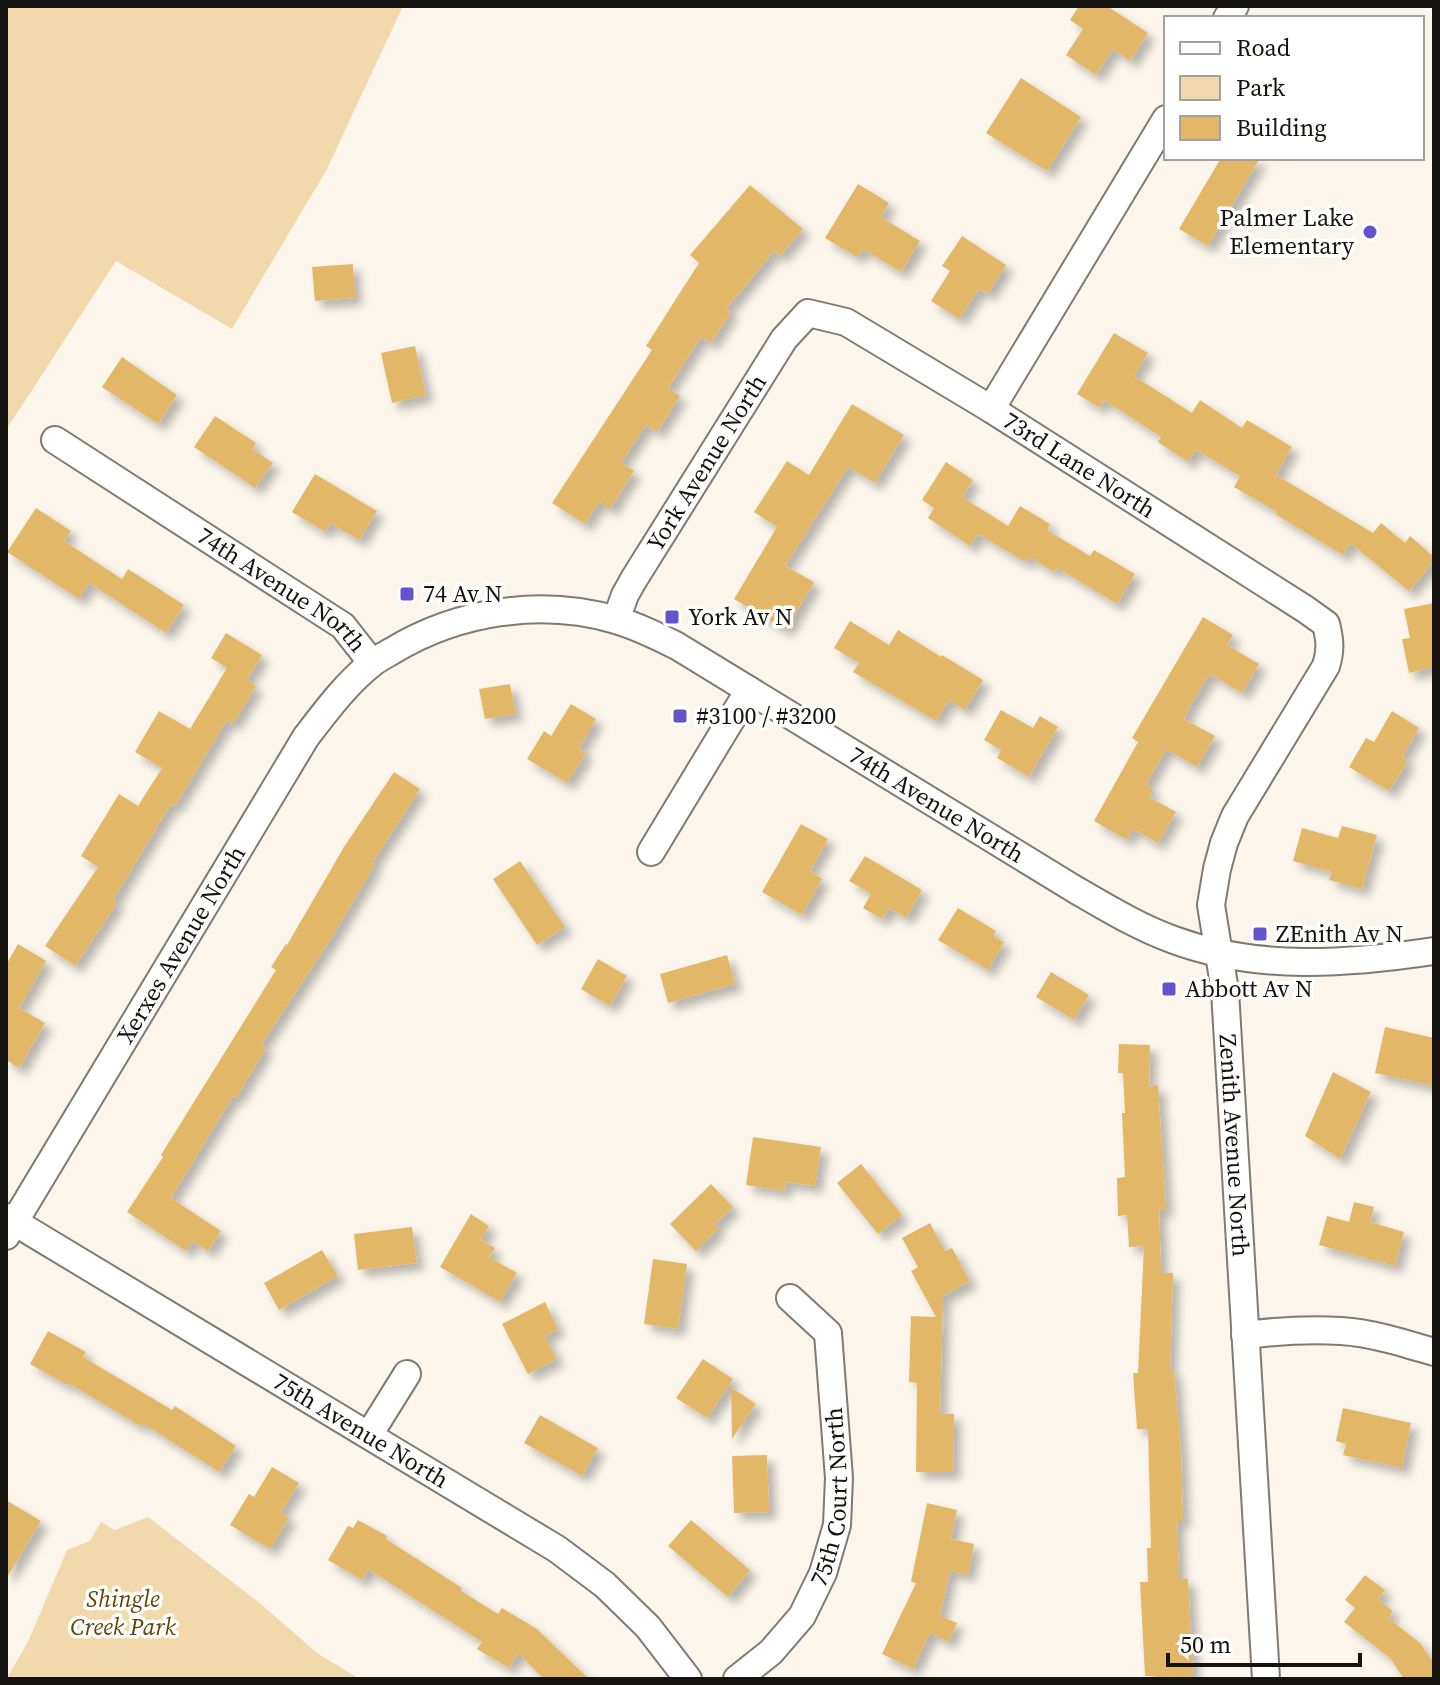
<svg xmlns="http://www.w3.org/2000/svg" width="1440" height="1685" font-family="'Source Serif 4',serif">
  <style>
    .green { fill: #f2d9ab }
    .building { fill: #e2b868; filter: url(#shadow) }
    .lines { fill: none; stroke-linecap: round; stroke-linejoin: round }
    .minor-casing { stroke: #807b72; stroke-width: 30 }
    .minor { stroke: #fff; stroke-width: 26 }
    .poi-dot { fill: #6553cd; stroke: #fff; stroke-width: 3 }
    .labels { text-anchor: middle; stroke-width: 7; stroke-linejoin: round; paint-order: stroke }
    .poi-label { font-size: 24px; fill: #15130f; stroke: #fff; text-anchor: start }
    .street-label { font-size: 24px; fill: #15130f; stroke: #fff }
    .park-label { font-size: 24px; font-style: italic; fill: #614602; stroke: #fff }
  </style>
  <defs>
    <filter id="shadow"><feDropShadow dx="7" dy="7" stdDeviation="4" flood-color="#0004"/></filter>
  </defs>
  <rect width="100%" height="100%" fill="#fbf5eb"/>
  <path class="green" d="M6,6H403L327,169L232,329L116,261L6,430Z
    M148,1517L261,1604L317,1653L360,1679H6L27,1644L67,1550L90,1541L101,1522L115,1530Z"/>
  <path class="building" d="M1079,6H1107L1148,33L1130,61L1113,49L1096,75L1066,55L1083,29L1070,20Z
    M1021,78L1081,117L1047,171L986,133Z
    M1221,158H1260L1208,246L1179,229Z
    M858,184L889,203L881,217L920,241L901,272L863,249L857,257L825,238Z
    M750,185L803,229L780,256L774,251L726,309L731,312L711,343L701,337L668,388L680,396L657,432L646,425L621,463L634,471L610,509L599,502L585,524L552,503L652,350L646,346L699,263L690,255Z
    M962,236L1006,265L988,294L979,289L959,319L931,301L950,271L942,266Z
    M353,264L355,298L315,301L312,267Z
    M1114,333L1148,353L1134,376L1192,413L1200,400L1242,428L1247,420L1292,447L1276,475L1373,533L1381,523L1405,543L1410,536L1434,557V561L1409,591L1350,543L1343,555L1275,514L1277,512L1234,487L1240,476L1196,450L1188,462L1158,442L1161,437L1104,400L1100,408L1077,394Z
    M415,346L426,395L392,403L381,353Z
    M122,357L177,395L158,424L102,387Z
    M852,404L904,435L875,483L848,467L785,566L814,582L786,630L734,599L777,527L754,512L787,461L809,475Z
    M215,416L256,443L252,449L273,463L255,488L194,447Z
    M946,462L973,480L962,497L1008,526L1020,506L1050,524L1047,530L1090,556L1094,550L1135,574L1117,604L1057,568L1054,572L1029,557L1025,562L978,534L970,546L928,518L934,508L922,500Z
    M315,474L377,511L359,540L330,523L325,532L292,512Z
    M36,508L71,531L64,541L122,579L128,569L184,605L166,633L89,583L79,599L7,552Z
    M1434,603V667L1409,673L1402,639L1410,638L1404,609Z
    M1203,617L1233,635L1227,645L1259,664L1242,693L1210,674L1188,709L1189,710L1184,719L1215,736L1197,767L1166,749L1146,785L1153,789L1149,797L1176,812L1158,843L1133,829L1127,840L1094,821L1138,742L1132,738Z
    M850,621L889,645L898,630L941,657L942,655L983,680L965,710L949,700L936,721L853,672L859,663L834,648Z
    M226,633L262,655L247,680L256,686L233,724L227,720L175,806L171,804L113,900L117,903L75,966L45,946L98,867L81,856L119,794L138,806L162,768L135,752L159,711L190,729L227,668L211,658Z
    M510,684L516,714L485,719L479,689Z
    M571,704L596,719L579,749L586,753L567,783L527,759L544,731L551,736Z
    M1001,710L1033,728L1040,716L1058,727L1029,777L997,758L1001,750L984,740Z
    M1392,711L1419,728L1402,757L1408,761L1389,791L1349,767L1366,738L1374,742Z
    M394,772L420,789L372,863L375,864L334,934L261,1045L266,1048L236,1098L233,1096L171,1198L221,1231L208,1251L193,1241L186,1251L127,1212L163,1157L161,1155L276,970L271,967L286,944L287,945L344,847Z
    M801,824L828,839L810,871L822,879L802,915L762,892Z
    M1342,826L1377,835L1362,889L1329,880L1332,872L1293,861L1302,828L1338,838Z
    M865,856L922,890L906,918L889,908L882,919L863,908L871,894L849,881Z
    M520,861L565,927L537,945L493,879Z
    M958,908L996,931L993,936L1004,942L988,970L938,940Z
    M18,944L46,961L19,1008L45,1023L19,1068L6,1060V965Z
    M727,955L735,984L668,1003L660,974Z
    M598,959L627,976L610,1006L581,989Z
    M1051,972L1089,995L1074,1020L1036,997Z
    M1385,1027L1434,1038V1086L1375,1073Z
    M1119,1044L1150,1045L1149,1086L1158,1085L1166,1210H1159L1161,1273H1173L1170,1370H1174L1181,1453L1183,1521H1177L1179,1579H1188L1193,1679H1154V1676H1145L1140,1582H1148L1147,1548H1151L1148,1429H1137L1133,1373H1138L1144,1246L1129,1247L1127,1215L1118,1216L1117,1178L1125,1177L1122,1113H1125L1123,1073H1118Z
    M1333,1072L1371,1092L1340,1159L1305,1136Z
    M753,1137L821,1147L815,1186L786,1182L784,1191L746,1185Z
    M861,1164L902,1215L878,1234L837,1183Z
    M711,1184L733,1207L715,1224L719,1228L696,1251L670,1224Z
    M1354,1202L1374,1207L1370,1222L1404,1232L1395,1266L1319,1245L1327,1216L1349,1222Z
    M471,1214L489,1226L481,1240L495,1248L489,1257L517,1273L500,1302L440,1267Z
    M930,1223L945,1251L952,1248L970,1281L943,1296L940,1414H954L953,1472H916L917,1383L909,1382L911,1316L936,1317L911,1271L918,1267L902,1238Z
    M412,1227L417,1263L358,1270L354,1234Z
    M322,1250L338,1276L279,1310L264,1283Z
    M653,1259L687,1264L678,1329L644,1324Z
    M545,1302L558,1329L545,1336L557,1359L528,1374L502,1324Z
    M48,1331L86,1352L83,1357L172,1410L175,1406L236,1446L219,1472L142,1423L140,1426L68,1383L67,1385L30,1364Z
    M703,1359L733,1379L707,1418L676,1398Z
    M731,1387L756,1404L732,1439Z
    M1343,1408L1411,1423L1402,1468L1343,1455L1346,1444L1336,1441Z
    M540,1415L598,1448L582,1476L524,1443Z
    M767,1455L769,1512L734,1513L732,1456Z
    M272,1467L299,1483L281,1512L289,1518L270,1549L230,1525L249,1494L254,1497Z
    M6,1500L41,1521L6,1579Z
    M927,1503L957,1510L951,1539L974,1544L968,1575L950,1571L940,1616L957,1623L948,1642L930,1633L913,1669L882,1654L916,1583L911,1582Z
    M358,1520L387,1536L386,1539L462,1588L461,1591L498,1614L502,1608L537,1629L589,1679H544L518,1653L509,1668L477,1649L482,1642L368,1569L362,1580L328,1560L348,1526L353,1528Z
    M691,1520L750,1570L728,1597L668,1546Z
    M1365,1575L1385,1590L1378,1599L1393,1611L1388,1618L1420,1643L1434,1663V1679H1404L1390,1658L1344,1622L1355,1608L1345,1600Z"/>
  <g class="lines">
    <g class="minor-casing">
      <g id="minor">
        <path d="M1227,18L1235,6"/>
        <path d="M991,409L1166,119"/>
        <path id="s1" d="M55,440L343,626L372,663"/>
        <path id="s2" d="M616,620L625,595L634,579L784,339L808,313L846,322L991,409L1305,609L1326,624C1330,640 1331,650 1326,666L1235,816L1224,843L1217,869L1211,905L1225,991L1266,1679"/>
        <path d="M651,852L749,690"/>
        <path id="s3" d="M6,1217L557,1549L605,1585L648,1627L688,1679"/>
        <path id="s4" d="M6,1236L306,737C326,711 346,684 371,664C377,659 385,655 392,651C458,611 541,598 616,620C637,626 657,636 677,646L1076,890C1107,908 1140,928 1174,940C1258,971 1347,964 1434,951"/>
        <path d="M1245,1335C1277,1331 1308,1329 1341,1331C1372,1333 1404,1343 1434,1352"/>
        <path d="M369,1435L407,1374"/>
        <path id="s5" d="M737,1679L771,1652L802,1616L823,1573L837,1525L839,1478L828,1333L790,1298"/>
      </g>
    </g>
    <use href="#minor" class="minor"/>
  </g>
  <g class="poi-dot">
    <circle cx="1370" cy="232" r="8"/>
    <rect x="399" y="586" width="16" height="16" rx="4"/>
    <rect x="664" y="609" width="16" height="16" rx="4"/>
    <rect x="672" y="708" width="16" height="16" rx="4"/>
    <rect x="1252" y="926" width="16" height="16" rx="4"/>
    <rect x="1161" y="981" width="16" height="16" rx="4"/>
  </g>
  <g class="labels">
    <g class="poi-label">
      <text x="1354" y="226" text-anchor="end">Palmer Lake<tspan x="1354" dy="28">Elementary</tspan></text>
      <text x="423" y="602">74 Av N</text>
      <text x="688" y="625">York Av N</text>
      <text x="696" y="724">#3100 / #3200</text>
      <text x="1276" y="942">ZEnith Av N</text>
      <text x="1185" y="997">Abbott Av N</text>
    </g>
    <g class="street-label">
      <text dy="8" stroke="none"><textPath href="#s2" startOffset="182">York Avenue North</textPath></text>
      <text dy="8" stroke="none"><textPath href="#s2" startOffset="676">73rd Lane North</textPath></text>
      <text dy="8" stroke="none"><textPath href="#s1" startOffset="272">74th Avenue North</textPath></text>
      <text dy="8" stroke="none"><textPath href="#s4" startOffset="1308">74th Avenue North</textPath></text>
      <text dy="8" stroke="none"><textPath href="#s4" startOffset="340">Xerxes Avenue North</textPath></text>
      <text dy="8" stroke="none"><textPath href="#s2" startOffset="1522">Zenith Avenue North</textPath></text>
      <text dy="8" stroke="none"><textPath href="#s3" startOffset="414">75th Avenue North</textPath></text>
      <text dy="8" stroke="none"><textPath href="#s5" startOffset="216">75th Court North</textPath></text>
    </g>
    <g class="park-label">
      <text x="123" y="1607">Shingle<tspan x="123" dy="28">Creek Park</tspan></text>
    </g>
  </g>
  <rect width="1440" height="1685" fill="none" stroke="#15130f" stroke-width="16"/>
  <rect x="1164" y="16" width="260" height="144" fill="#ffffff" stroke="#a1a19f" stroke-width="2"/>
  <rect x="1180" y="42" width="40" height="12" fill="#ffffff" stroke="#a1a19f" stroke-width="2"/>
  <text x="1236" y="56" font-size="24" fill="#15130f">Road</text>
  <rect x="1180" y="76" width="40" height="24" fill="#f2d9ab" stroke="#a1a19f" stroke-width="2"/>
  <text x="1236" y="96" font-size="24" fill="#15130f">Park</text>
  <rect x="1180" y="116" width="40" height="24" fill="#e2b868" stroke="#a1a19f" stroke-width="2"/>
  <text x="1236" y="136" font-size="24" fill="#15130f">Building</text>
  <path d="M1168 1653v12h192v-12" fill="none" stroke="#15130f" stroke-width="4"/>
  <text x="1180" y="1653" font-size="24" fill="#15130f" stroke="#ffffff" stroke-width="6" paint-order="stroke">50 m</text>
</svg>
